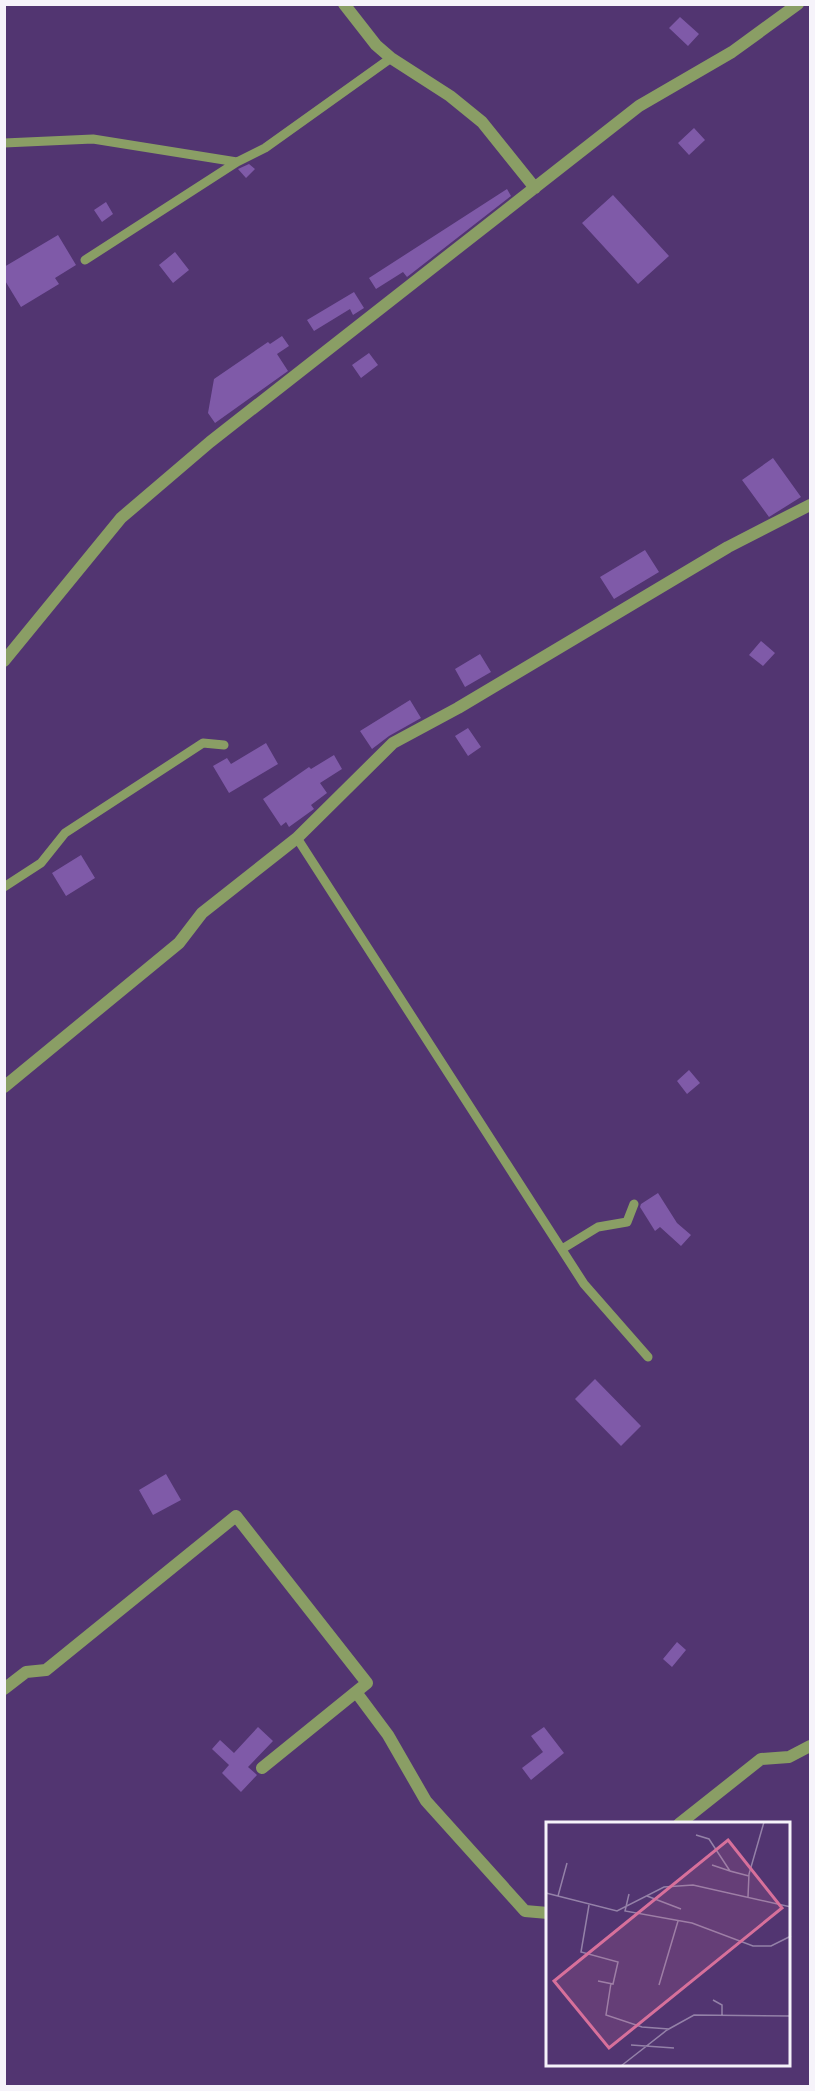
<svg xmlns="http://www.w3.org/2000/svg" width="815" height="2091" font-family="'IBM Plex Serif',serif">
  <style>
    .building { fill: #7f5aa8 }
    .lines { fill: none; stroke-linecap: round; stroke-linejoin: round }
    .lane { stroke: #8a9e65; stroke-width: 9 }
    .street { stroke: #8a9e65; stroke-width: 12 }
    .inset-road { fill: none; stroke: #9481a8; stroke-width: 1.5 }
    .view { fill: #d7709b; fill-opacity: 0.15; stroke: #d7709b; stroke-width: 3 }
    .inset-edge { fill: none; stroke: #f6f3fa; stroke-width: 3 }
  </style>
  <rect width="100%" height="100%" fill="#523571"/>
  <path class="building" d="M680,17L699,34L688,46L669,28Z
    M694,128L705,140L689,155L678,143Z
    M249,164L255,169L246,178L238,169Z
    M507,189L511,196L407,277L403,272L376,289L369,278Z
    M613,195L669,256L638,284L582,223Z
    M106,202L113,214L102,222L94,210Z
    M58,235L76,265L55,278L59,284L21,307L4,279V267Z
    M175,252L189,270L173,283L159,265Z
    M354,292L364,308L353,315L350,309L314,331L307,320Z
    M282,336L289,346L277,354L288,371L215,423L208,413L214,379L268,342L270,344Z
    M369,353L378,365L361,378L352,365Z
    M773,458L801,497L769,517L742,480Z
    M645,550L659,572L614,599L600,577Z
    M761,641L775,653L763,666L749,655Z
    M480,654L491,672L465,687L455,669Z
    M410,700L421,718L389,736L372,749L360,731Z
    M468,728L481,747L468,756L455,736Z
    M266,743L278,764L229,793L213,766L227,758L231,764Z
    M334,755L342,769L320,783L327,793L311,805L314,809L289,827L286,822L281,826L263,799L309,767L311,769Z
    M81,855L95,878L66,896L52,873Z
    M689,1070L700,1083L687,1094L677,1081Z
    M658,1193L677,1223L691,1235L681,1246L660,1227L655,1231L640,1207L641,1204Z
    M595,1379L641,1426L621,1446L575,1399Z
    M166,1474L181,1500L153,1515L139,1490Z
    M677,1642L686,1650L672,1667L663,1659Z
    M258,1727L273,1741L248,1767L257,1775L241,1792L222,1773L229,1765L212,1749L220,1740L234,1753Z
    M544,1727L564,1753L531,1780L522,1768L543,1752L531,1736Z"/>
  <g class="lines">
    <path class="lane" d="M4,143L93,139L237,162L265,148L391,58
      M85,260L237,162
      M297,838L584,1284L648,1357
      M4,887L41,863L65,833L203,743L224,745
      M562,1249L598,1227L627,1222L634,1204"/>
    <path class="street" d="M344,4L376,45L391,58L450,96L482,122L535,188
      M4,661L121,518L210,442L639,106L732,52L798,4
      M4,1087L179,943L202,913L297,838L393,743L458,708L728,547L810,505
      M4,1689L26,1672L46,1670L236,1516L367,1683L262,1768
      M356,1692L388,1735L426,1801L525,1911L548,1913
      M679,1824L761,1759L789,1757L810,1746"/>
  </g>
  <g transform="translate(546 1822)">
    <rect width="244" height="244" fill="#523571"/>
    <path class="inset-road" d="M150,13L163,17L184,49L203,54M166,43L184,49M0,71L71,89L118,65L147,63L245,85M83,72L79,89L146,101L207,124H225L245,114M12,74L21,41M101,74L135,87M202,75L203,52L218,0M43,83L35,130L72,140L67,162L52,159M65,161L60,193L96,205L123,207M113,163L132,99M167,178L176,183V193M85,223L128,226M75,244L121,208L148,193L245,194"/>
    <path class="view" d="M182,18L236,86L63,226L8,159Z"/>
    <rect width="244" height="244" class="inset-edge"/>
  </g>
  <rect width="815" height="2091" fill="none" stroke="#f6f3fa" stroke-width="12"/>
</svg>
